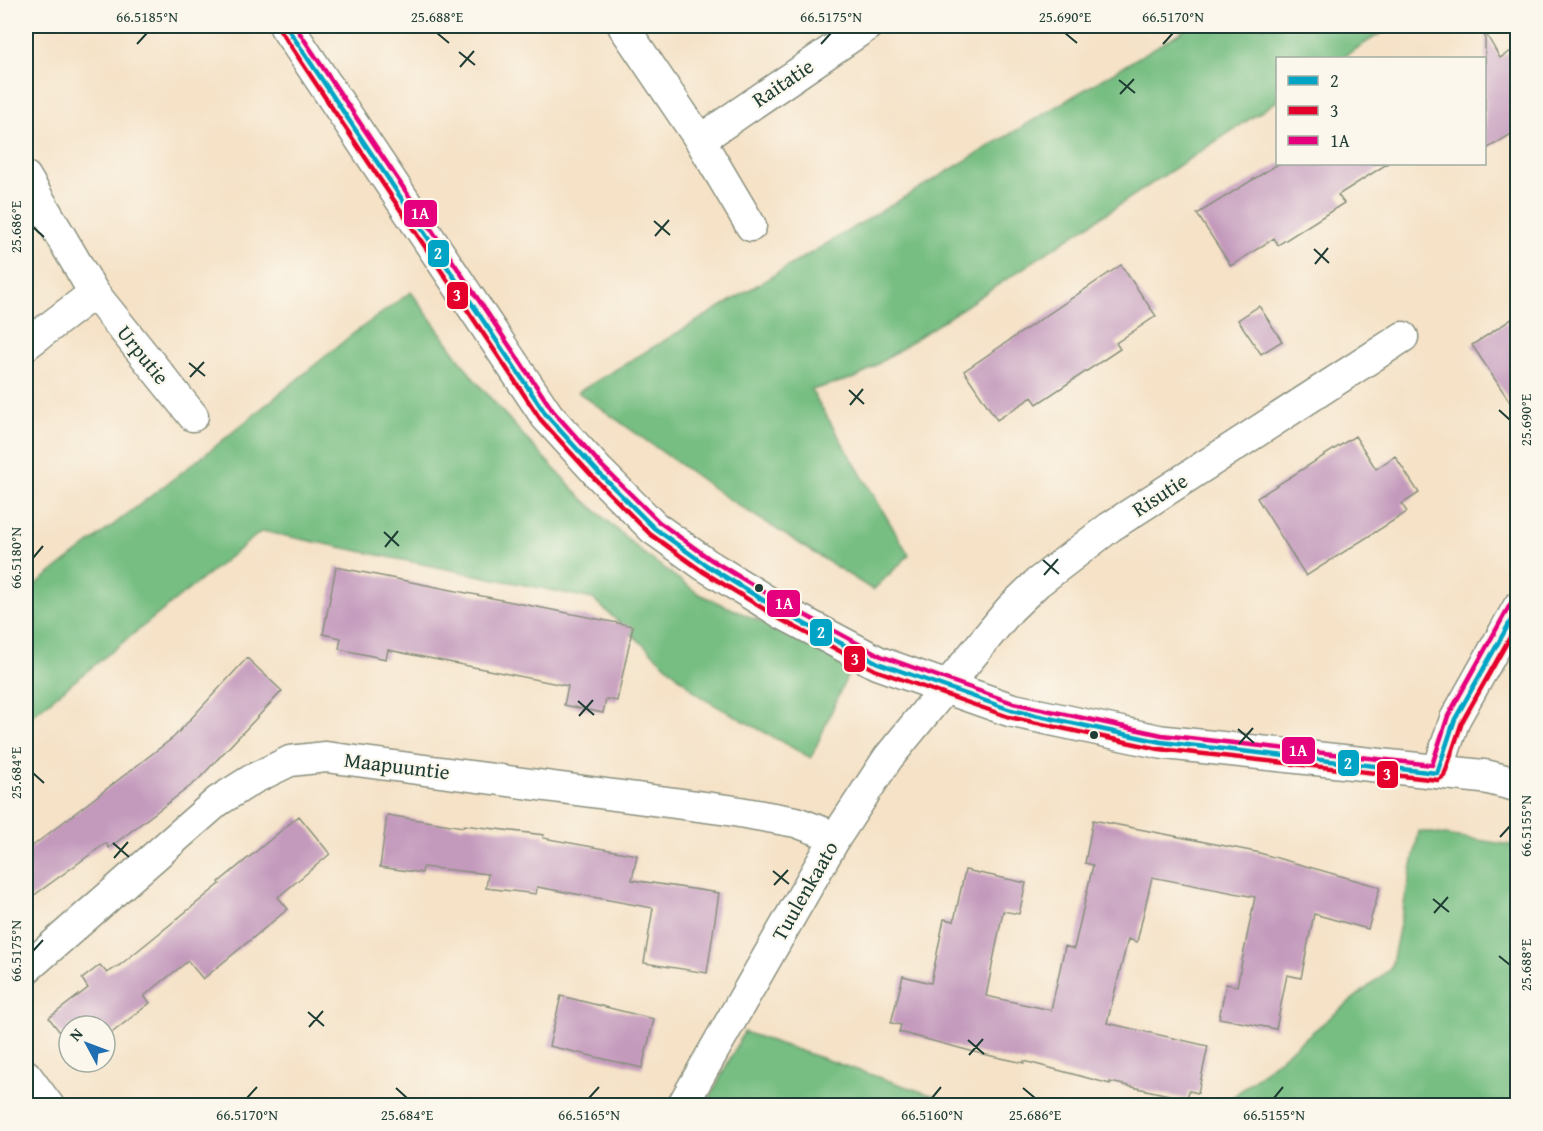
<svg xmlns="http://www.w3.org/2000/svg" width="1543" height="1131" font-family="'Gentium Book Plus',serif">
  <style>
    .forest { fill: #77be82; stroke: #4b7e5b; stroke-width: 1.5 }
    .building { fill: #c399bc }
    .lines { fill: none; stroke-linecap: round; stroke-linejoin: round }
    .minor-casing { stroke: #8a907e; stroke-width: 33 }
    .tertiary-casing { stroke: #8a907e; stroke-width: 36 }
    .minor { stroke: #fff; stroke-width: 30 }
    .tertiary { stroke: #fff; stroke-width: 33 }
    .bus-1-casing { stroke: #fbf7ec; stroke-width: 9 }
    .bus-2-casing { stroke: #fbf7ec; stroke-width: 9 }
    .bus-3-casing { stroke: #fbf7ec; stroke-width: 9 }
    .bus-1 { stroke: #02a4c6; stroke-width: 4.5 }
    .bus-2 { stroke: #e4002b; stroke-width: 4.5 }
    .bus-3 { stroke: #e5007d; stroke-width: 4.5 }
    .ticks { fill: none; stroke: #1f3d34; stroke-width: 2 }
    .bus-dot { fill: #1f3d34; stroke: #fbf7ec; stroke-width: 2 }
    .labels { text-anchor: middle; stroke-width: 4.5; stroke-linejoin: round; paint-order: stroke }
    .street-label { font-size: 21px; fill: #1f3d34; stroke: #fbf7ec }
    .line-badge { stroke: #fbf7ec; stroke-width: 2 }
    .badge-label { font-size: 16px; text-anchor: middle; font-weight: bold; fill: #fff }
    .neatline { fill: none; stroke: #1f3d34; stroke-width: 2 }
    .ticks-label { font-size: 15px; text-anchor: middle; fill: #1f3d34 }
  </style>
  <rect width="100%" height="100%" fill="#fbf7ec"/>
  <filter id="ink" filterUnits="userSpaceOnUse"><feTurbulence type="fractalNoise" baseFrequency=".0167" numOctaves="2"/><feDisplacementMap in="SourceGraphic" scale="12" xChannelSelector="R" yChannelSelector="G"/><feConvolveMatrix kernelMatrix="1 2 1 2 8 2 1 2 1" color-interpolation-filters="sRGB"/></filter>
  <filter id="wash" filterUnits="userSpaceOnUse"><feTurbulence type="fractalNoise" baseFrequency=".008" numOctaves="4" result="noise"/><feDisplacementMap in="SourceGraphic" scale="24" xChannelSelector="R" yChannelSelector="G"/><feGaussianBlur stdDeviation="1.35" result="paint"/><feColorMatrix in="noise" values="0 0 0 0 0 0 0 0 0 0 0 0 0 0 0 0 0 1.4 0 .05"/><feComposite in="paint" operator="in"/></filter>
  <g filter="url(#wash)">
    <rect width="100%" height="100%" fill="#f5e2c7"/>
    <path class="forest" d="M1191,26H1392L1342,58H1278L1277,101L858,377L811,390L909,555L873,590L727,498L578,392Z
      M411,292L474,379L530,443L583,499L643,553L699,594L853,663L811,758L702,698L593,599L262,531L26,720V592L212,449L354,333Z
      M1419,831L1517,846V1105H1223L1391,968Z
      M744,1032L961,1105H706Z"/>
    <g id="blocks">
      <path class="building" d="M1485,32L1500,58L1518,47V130L1485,150Z
        M1278,164H1387L1338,195L1344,203L1278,245L1274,238L1231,266L1197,214Z
        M1121,265L1156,316L1116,343L1120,349L1037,404L1032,397L997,420L964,371Z
        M1259,306L1282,341L1261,354L1238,320Z
        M1518,315V414L1472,345Z
        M1355,436L1376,469L1395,456L1419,493L1402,504L1407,512L1306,576L1257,498Z
        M336,567L633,626L617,701L606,699L603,713L564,705L568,686L388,650L386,659L339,649L341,638L323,634Z
        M247,658L282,691L197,781L109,848L106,843L26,901V851L174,737Z
        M387,815L463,827L464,825L544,835L543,838L637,855L632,880L719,893L707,973L644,963L653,908L537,887L536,894L486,888L488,874L423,867L422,873L380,867Z
        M299,816L330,854L278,897L288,909L203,979L188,961L144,996L150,1003L105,1038V1026H69V1044L49,1018L88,988L82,979L100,965L107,973L120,965L220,884L219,882Z
        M1093,820L1256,852L1380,887L1368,929L1314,914L1301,978L1287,975L1276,1029L1219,1018L1226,984L1237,986L1255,897L1152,877L1137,942L1128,939L1107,1023L1208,1046L1198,1093L1189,1091L1187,1099L1110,1082V1084L1024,1061V1063L978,1053L899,1032L901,1025L891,1023L903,976L931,983L944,919L954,921L965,870L1026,883L1019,914L1003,911L986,996L1051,1010L1065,946L1074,949L1093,865L1085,863Z
        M561,996L654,1019L642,1068L549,1046Z"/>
    </g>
  </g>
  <g filter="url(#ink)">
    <use href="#blocks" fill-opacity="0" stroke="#8a907e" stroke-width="1.5"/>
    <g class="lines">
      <g class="minor-casing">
        <path id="minor" d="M623,26L700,140L751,226
          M700,140L867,26
          M26,177L94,293L193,416
          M26,345L94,293
          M1437,773L1455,719L1518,607
          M26,969L218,801L253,779L290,761L326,757L728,810L796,822L836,837
          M26,1075L49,1106
          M682,1106L836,837L888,758L1010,609L1037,583L1110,527L1403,337"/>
      </g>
      <g class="tertiary-casing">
        <path id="tertiary" d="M286,26L547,416L598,472L654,528L706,565L784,613L878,663L1011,710L1161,742L1487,777L1518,785"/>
      </g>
      <use href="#minor" class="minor"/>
      <use href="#tertiary" class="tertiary"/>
      <g class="bus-1-casing">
        <path id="bus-1" d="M286,26L547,416L598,472L654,528L706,565L784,613L878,663L1011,710L1161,742L1437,773L1455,719L1518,608"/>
      </g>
      <g class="bus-2-casing">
        <path id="bus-2" d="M280,30L541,420L593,477L650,534L702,571L780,619L875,670L1009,717L1159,749L1438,780L1444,776L1462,722L1518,623"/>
      </g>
      <g class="bus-3-casing">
        <path id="bus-3" d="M295,26L553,411L603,467L659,522L710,559L788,606L881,656L1013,703L1162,735L1432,765L1448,716L1511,603"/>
      </g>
      <use href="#bus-1" class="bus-1"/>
      <use href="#bus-2" class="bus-2"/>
      <use href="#bus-3" class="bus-3"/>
    </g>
  </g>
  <path class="ticks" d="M437,33L449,43M1065,33L1077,43M137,44L147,33M821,44L831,33M1163,44L1173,33M459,52L475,65M460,67L474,51M1119,80L1135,93M1120,94L1134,79M654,221L670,235M33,227L44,237M655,236L669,220M1314,249L1329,263M1315,264L1328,248M189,363L205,376M190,377L204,362M849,390L864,404M850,405L863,389M1499,410L1510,420M384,532L399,546M385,547L398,531M33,558L43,546M1043,560L1059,574M1044,575L1058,559M578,701L594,715M579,716L593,700M1238,729L1254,743M1239,744L1253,728M33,773L44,783M1500,837L1510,826M113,843L129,857M114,858L128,842M773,871L789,884M774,885L788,870M1433,899L1449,912M1434,913L1448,897M33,951L43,940M1499,956L1510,965M308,1012L324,1026M309,1027L323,1011M968,1040L984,1054M969,1055L983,1039M396,1088L407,1098M1023,1088L1035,1098M247,1098L257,1087M589,1098L599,1087M932,1098L941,1087M1274,1098L1283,1087"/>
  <g class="bus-dot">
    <circle cx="759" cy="588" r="5"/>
    <circle cx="1094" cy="735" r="5"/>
  </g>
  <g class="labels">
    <g class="street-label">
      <text transform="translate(783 83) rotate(-34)" y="7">Raitatie</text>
      <text transform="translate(143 355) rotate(51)" y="7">Urputie</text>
      <text transform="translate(1160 495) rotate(-33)" y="7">Risutie</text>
      <text transform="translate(397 766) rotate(7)" y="7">Maapuuntie</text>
      <text transform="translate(805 891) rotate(-60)" y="7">Tuulenkaato</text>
    </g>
  </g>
  <g class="line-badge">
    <rect x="403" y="199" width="35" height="29" rx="6" fill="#e5007d"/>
    <rect x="427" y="239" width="23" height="29" rx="6" fill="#02a4c6"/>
    <rect x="446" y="281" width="23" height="29" rx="6" fill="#e4002b"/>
    <rect x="766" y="589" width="35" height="29" rx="6" fill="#e5007d"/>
    <rect x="809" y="618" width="24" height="29" rx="6" fill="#02a4c6"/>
    <rect x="843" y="645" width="23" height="28" rx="6" fill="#e4002b"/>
    <rect x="1281" y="736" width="35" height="29" rx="6" fill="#e5007d"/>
    <rect x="1337" y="749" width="23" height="28" rx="6" fill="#02a4c6"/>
    <rect x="1376" y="760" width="23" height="29" rx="6" fill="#e4002b"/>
  </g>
  <g class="badge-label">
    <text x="420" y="219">1A</text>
    <text x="438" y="259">2</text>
    <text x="457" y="301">3</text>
    <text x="784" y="609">1A</text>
    <text x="821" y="638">2</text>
    <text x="855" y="665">3</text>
    <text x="1298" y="756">1A</text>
    <text x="1348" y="769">2</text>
    <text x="1387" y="780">3</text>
  </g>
  <rect width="1543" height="1131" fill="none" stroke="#fbf7ec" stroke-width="66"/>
  <rect x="1276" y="57" width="210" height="108" fill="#fbf7ec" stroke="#a3ada2" stroke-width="1.5"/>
  <rect x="1288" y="76" width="30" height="9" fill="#02a4c6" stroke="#a3ada2" stroke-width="1.5"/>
  <text x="1330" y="87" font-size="18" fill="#1f3d34">2</text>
  <rect x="1288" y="106" width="30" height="9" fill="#e4002b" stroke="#a3ada2" stroke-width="1.5"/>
  <text x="1330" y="117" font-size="18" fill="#1f3d34">3</text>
  <rect x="1288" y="136" width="30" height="9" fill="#e5007d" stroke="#a3ada2" stroke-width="1.5"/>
  <text x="1330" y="147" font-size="18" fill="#1f3d34">1A</text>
  <g transform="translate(87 1044) rotate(311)"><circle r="28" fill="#fbf7ec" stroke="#a3ada2" stroke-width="1.5"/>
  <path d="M0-4.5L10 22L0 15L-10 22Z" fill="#1f6fb2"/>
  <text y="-9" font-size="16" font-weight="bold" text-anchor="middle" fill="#1f3d34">N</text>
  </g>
  <rect x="33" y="33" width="1477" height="1065" class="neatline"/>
  <g class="ticks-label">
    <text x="147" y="22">66.5185°N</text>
    <text x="437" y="22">25.688°E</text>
    <text x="831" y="22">66.5175°N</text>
    <text x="1065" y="22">25.690°E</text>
    <text x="1173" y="22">66.5170°N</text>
    <text transform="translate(16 227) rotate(-90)" y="5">25.686°E</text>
    <text transform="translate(1526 420) rotate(-90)" y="5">25.690°E</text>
    <text transform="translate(16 558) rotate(-90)" y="5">66.5180°N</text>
    <text transform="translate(16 773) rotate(-90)" y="5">25.684°E</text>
    <text transform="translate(1526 826) rotate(-90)" y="5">66.5155°N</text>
    <text transform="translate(16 951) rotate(-90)" y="5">66.5175°N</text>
    <text transform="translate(1526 965) rotate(-90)" y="5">25.688°E</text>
    <text x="247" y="1120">66.5170°N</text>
    <text x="407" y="1120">25.684°E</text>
    <text x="589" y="1120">66.5165°N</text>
    <text x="932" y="1120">66.5160°N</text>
    <text x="1035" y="1120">25.686°E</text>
    <text x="1274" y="1120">66.5155°N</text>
  </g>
</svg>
